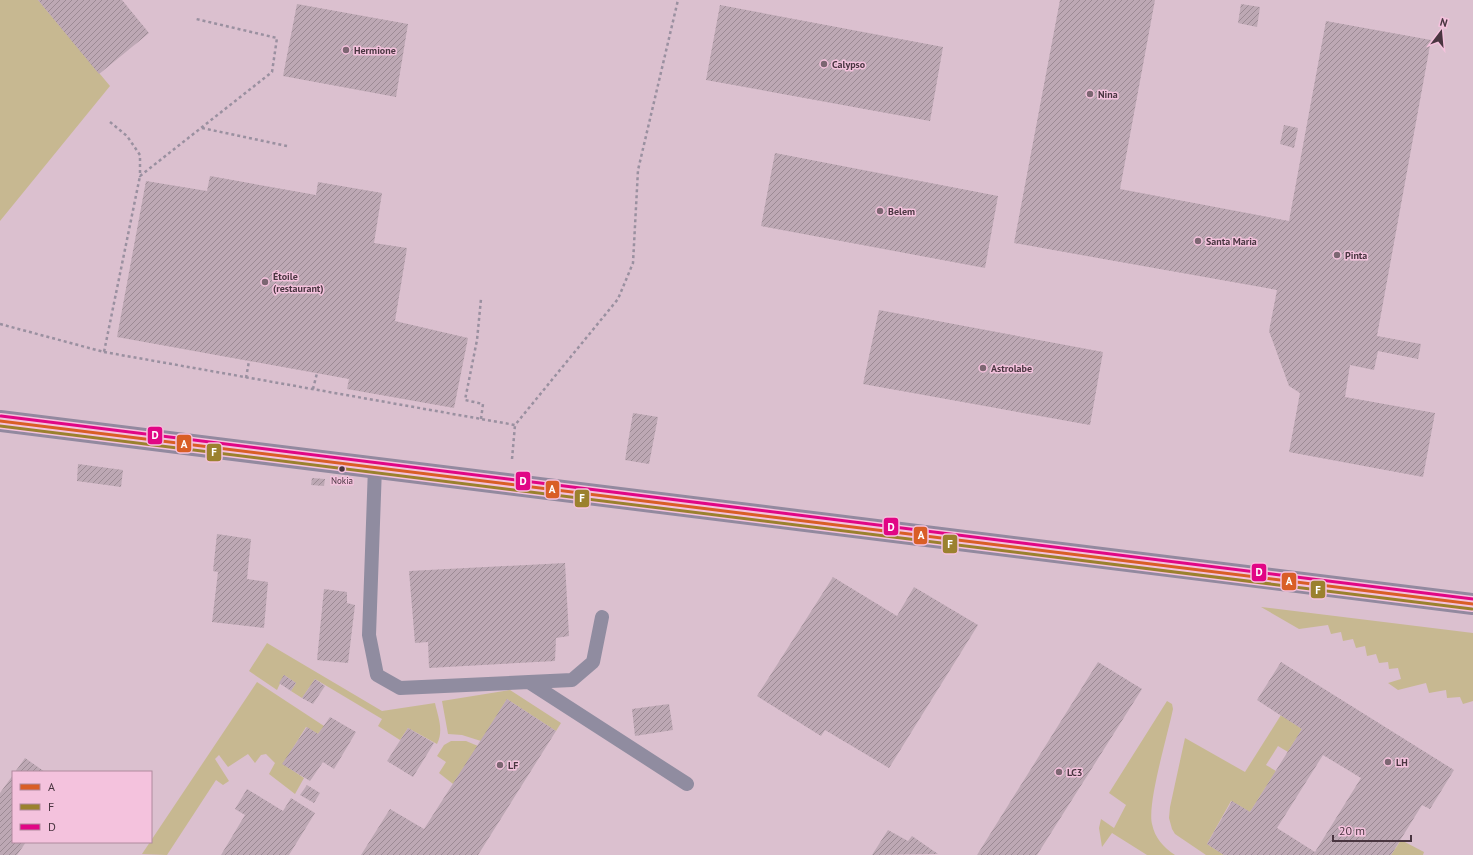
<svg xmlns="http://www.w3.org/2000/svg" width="1473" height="855" font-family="'PT Sans',sans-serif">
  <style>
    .green { fill: #c7b891 }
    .building { fill: url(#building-hatch); fill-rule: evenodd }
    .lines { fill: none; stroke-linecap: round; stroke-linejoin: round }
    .path { stroke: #9a90a0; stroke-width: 2.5; stroke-dasharray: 3 3; stroke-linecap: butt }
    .lane { stroke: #908ca0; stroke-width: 14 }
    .secondary { stroke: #92899f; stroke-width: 22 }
    .bus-1-casing { stroke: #f4c2dd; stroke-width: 6 }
    .bus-2-casing { stroke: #f4c2dd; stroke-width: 6 }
    .bus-3-casing { stroke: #f4c2dd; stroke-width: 6 }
    .bus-1 { stroke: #d95e26; stroke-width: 3 }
    .bus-2 { stroke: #9b812e; stroke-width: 3 }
    .bus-3 { stroke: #e10685; stroke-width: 3 }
    .poi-dot { fill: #7c6672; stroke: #f4c2dd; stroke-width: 1.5 }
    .bus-dot { fill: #493540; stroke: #f4c2dd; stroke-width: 1.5 }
    .labels { text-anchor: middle; stroke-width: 3; stroke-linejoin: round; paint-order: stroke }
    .bus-label { font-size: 9px; fill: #493540; stroke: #f4c2dd }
    .poi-label { font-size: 10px; font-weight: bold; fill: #493540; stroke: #f4c2dd; text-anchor: start }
    .line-badge { stroke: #f4c2dd; stroke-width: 1.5 }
    .badge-label { font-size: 11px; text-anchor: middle; font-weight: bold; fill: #fff }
  </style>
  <defs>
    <pattern id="building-hatch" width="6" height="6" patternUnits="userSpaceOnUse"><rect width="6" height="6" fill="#bda8b4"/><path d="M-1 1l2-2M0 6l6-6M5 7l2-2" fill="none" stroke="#9c8a94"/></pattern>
  </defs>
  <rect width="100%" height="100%" fill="#dbc0cf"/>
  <path class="green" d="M0,0H38L110,86L0,221Z
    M1261,607L1473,633V701L1463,704L1460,697L1447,698L1446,690L1429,693L1426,683L1398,690L1388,683L1401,679L1398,668L1389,669L1388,662L1379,663L1376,654L1367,656L1365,646L1356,648L1353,639L1343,641L1341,632L1331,634L1328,625L1299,629Z
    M267,643L382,711L435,703C438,717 444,730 437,744L408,728L400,740L378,726L382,719L315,679L302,698L291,691L296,683L284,675L277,690L249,671Z
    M257,682L324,726L318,734L306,727L283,764L304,778L295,794L269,774L275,763L266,754L261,755L255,763L248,754L228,767L219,755L215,759L229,781L223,785L216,780L167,855L142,854Z
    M510,690L561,723L556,731L507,699L481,741L462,735L448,734L442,701Z
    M1167,701L1172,704L1173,709C1168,734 1147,803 1152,824C1155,838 1163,847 1175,855H1147L1112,833L1102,847L1099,828L1101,819L1114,828L1126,805L1109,793Z
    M1281,715L1302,729L1288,752L1278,746L1266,765L1276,771L1250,812L1231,801L1207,844L1224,855H1206L1175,834L1172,829L1169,818L1170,807L1185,738L1245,772Z
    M451,741H466L478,746L453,784L439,773L446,762L437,756L444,745Z
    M1401,840L1424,852L1423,855H1391Z"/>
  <path class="building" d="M38,0H122L149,33L99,74Z
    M1060,0H1155L1120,189L1289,221L1326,21L1431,40L1377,336L1421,344L1418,359L1378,351L1374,370L1350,365L1345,397L1435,413L1423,477L1289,452L1300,393L1289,386L1269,331L1277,290L1014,243Z
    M297,4L408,24L396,97L283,76Z
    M1241,4L1260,7L1257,27L1238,23Z
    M720,5L943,47L930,121L706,80Z
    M1284,125L1298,128L1294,148L1280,144Z
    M775,153L998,196L985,268L761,226Z
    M210,176L316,195L318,182L382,193L374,243L407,248L395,321L468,338L454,408L347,389L349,379L117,337L146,181L207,191Z
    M879,310L1103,352L1090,425L863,384Z
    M633,413L658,417L649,464L625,460Z
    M78,464L123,470L121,487L77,481Z
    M312,478L325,479L324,486L311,485Z
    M217,534L251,539L247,579L268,582L264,628L212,622L218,572L213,571Z
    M565,563L569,636L556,638L555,661L429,668L428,642L415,643L409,571Z
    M833,577L897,616L914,587L978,625L889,768L825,730L821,736L757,696Z
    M324,589L347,592V603L355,605L348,663L317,660Z
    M1098,662L1142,689L1037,855H977Z
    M1281,662L1454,770L1430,809L1422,805L1391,855H1224L1207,844L1232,801L1250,812L1302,729L1257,700ZM1323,755L1361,778L1315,852L1277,828Z
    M284,675L296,683L291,691L279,683Z
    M315,679L325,686L313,704L302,698Z
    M507,699L556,731L478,855H361L390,809L424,829Z
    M669,704L673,730L635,736L632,709Z
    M330,717L356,732L334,769L323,762L310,781L282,764L307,727L318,734Z
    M408,728L434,743L413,777L387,761Z
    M25,758L45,772H15Z
    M13,775V842H26L17,855H0V793Z
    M307,785L320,793L314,803L300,795Z
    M247,789L283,811L291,798L315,813L289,855H221L245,815L235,809Z
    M888,830L908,841L912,836L938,854L872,855Z"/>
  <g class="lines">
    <path class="path" d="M110,122L127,136L140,155V176L272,72L277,38L196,19
      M202,128L287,146
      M0,324L104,352L140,176
      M104,352L515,425L618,299L633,263L638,170L678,0
      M246,378L249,361
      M313,389L317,373
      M481,419L483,404L465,400L477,340L481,299
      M512,459L515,425"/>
    <path class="lane" d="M375,467L369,635L377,675L400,688L529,682L687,784
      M529,682L572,680L593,662L602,617"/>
    <path class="secondary" d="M0,421L1473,604"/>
    <g class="bus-1-casing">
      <path id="bus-1" d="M0,421L1473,604"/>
    </g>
    <g class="bus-2-casing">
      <path id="bus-2" d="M0,426L1472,609"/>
    </g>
    <g class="bus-3-casing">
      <path id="bus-3" d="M1,416L1473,599"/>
    </g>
    <use href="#bus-1" class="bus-1"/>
    <use href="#bus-2" class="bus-2"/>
    <use href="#bus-3" class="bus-3"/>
  </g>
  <g class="poi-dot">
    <circle cx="346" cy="50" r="4"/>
    <circle cx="824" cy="64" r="4"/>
    <circle cx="1090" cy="94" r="4"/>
    <circle cx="880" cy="211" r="4"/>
    <circle cx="1198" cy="241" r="4"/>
    <circle cx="1337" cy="255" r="4"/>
    <circle cx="265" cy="282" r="4"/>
    <circle cx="983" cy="368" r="4"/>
    <circle cx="1388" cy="762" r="4"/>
    <circle cx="500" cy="765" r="4"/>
    <circle cx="1059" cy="772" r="4"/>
  </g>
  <circle class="bus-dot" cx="342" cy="469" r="3.5"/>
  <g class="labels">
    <g class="bus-label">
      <text x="342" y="484">Nokia</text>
    </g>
    <g class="poi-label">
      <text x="354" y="54">Hermione</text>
      <text x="832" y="68">Calypso</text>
      <text x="1098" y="98">Nina</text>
      <text x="888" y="215">Belem</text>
      <text x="1206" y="245">Santa Maria</text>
      <text x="1345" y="259">Pinta</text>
      <text x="273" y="280">Étoile<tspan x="273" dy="12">(restaurant)</tspan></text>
      <text x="991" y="372">Astrolabe</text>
      <text x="1396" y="766">LH</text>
      <text x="508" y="769">LF</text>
      <text x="1067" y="776">LC3</text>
    </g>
  </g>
  <g class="line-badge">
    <rect x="147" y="426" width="16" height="19" rx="4" fill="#e10685"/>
    <rect x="176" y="434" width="16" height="19" rx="4" fill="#d95e26"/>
    <rect x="206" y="443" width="16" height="19" rx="4" fill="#9b812e"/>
    <rect x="515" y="471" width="16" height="20" rx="4" fill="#e10685"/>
    <rect x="545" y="480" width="15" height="19" rx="4" fill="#d95e26"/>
    <rect x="574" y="489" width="16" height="19" rx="4" fill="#9b812e"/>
    <rect x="883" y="517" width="16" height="19" rx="4" fill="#e10685"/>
    <rect x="913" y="526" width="15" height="19" rx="4" fill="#d95e26"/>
    <rect x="942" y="534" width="16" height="20" rx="4" fill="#9b812e"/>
    <rect x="1251" y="563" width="16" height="19" rx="4" fill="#e10685"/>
    <rect x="1281" y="572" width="16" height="19" rx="4" fill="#d95e26"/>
    <rect x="1310" y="580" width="16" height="19" rx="4" fill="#9b812e"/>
  </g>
  <g class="badge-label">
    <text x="155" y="439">D</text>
    <text x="184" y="448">A</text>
    <text x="214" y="456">F</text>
    <text x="523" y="485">D</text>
    <text x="552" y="493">A</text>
    <text x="582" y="502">F</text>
    <text x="891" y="531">D</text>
    <text x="921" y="539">A</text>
    <text x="950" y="548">F</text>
    <text x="1259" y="576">D</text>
    <text x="1289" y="585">A</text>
    <text x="1318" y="594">F</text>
  </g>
  <rect x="12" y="771" width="140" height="72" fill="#f4c2dd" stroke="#b08a9e"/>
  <rect x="20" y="784" width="20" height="6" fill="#d95e26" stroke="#b08a9e"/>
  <text x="48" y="791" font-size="12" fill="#493540">A</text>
  <rect x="20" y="804" width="20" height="6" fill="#9b812e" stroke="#b08a9e"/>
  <text x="48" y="811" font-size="12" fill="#493540">F</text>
  <rect x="20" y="824" width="20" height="6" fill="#e10685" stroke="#b08a9e"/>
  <text x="48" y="831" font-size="12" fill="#493540">D</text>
  <g transform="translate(1441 32) rotate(16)" stroke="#f4c2dd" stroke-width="3" paint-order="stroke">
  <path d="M0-3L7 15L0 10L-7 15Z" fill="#493540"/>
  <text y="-6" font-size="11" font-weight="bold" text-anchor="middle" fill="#493540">N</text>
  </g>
  <path d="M1333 835v6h78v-6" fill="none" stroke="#493540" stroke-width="2"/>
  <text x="1339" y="835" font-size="12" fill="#493540" stroke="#f4c2dd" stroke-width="3" paint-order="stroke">20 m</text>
</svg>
